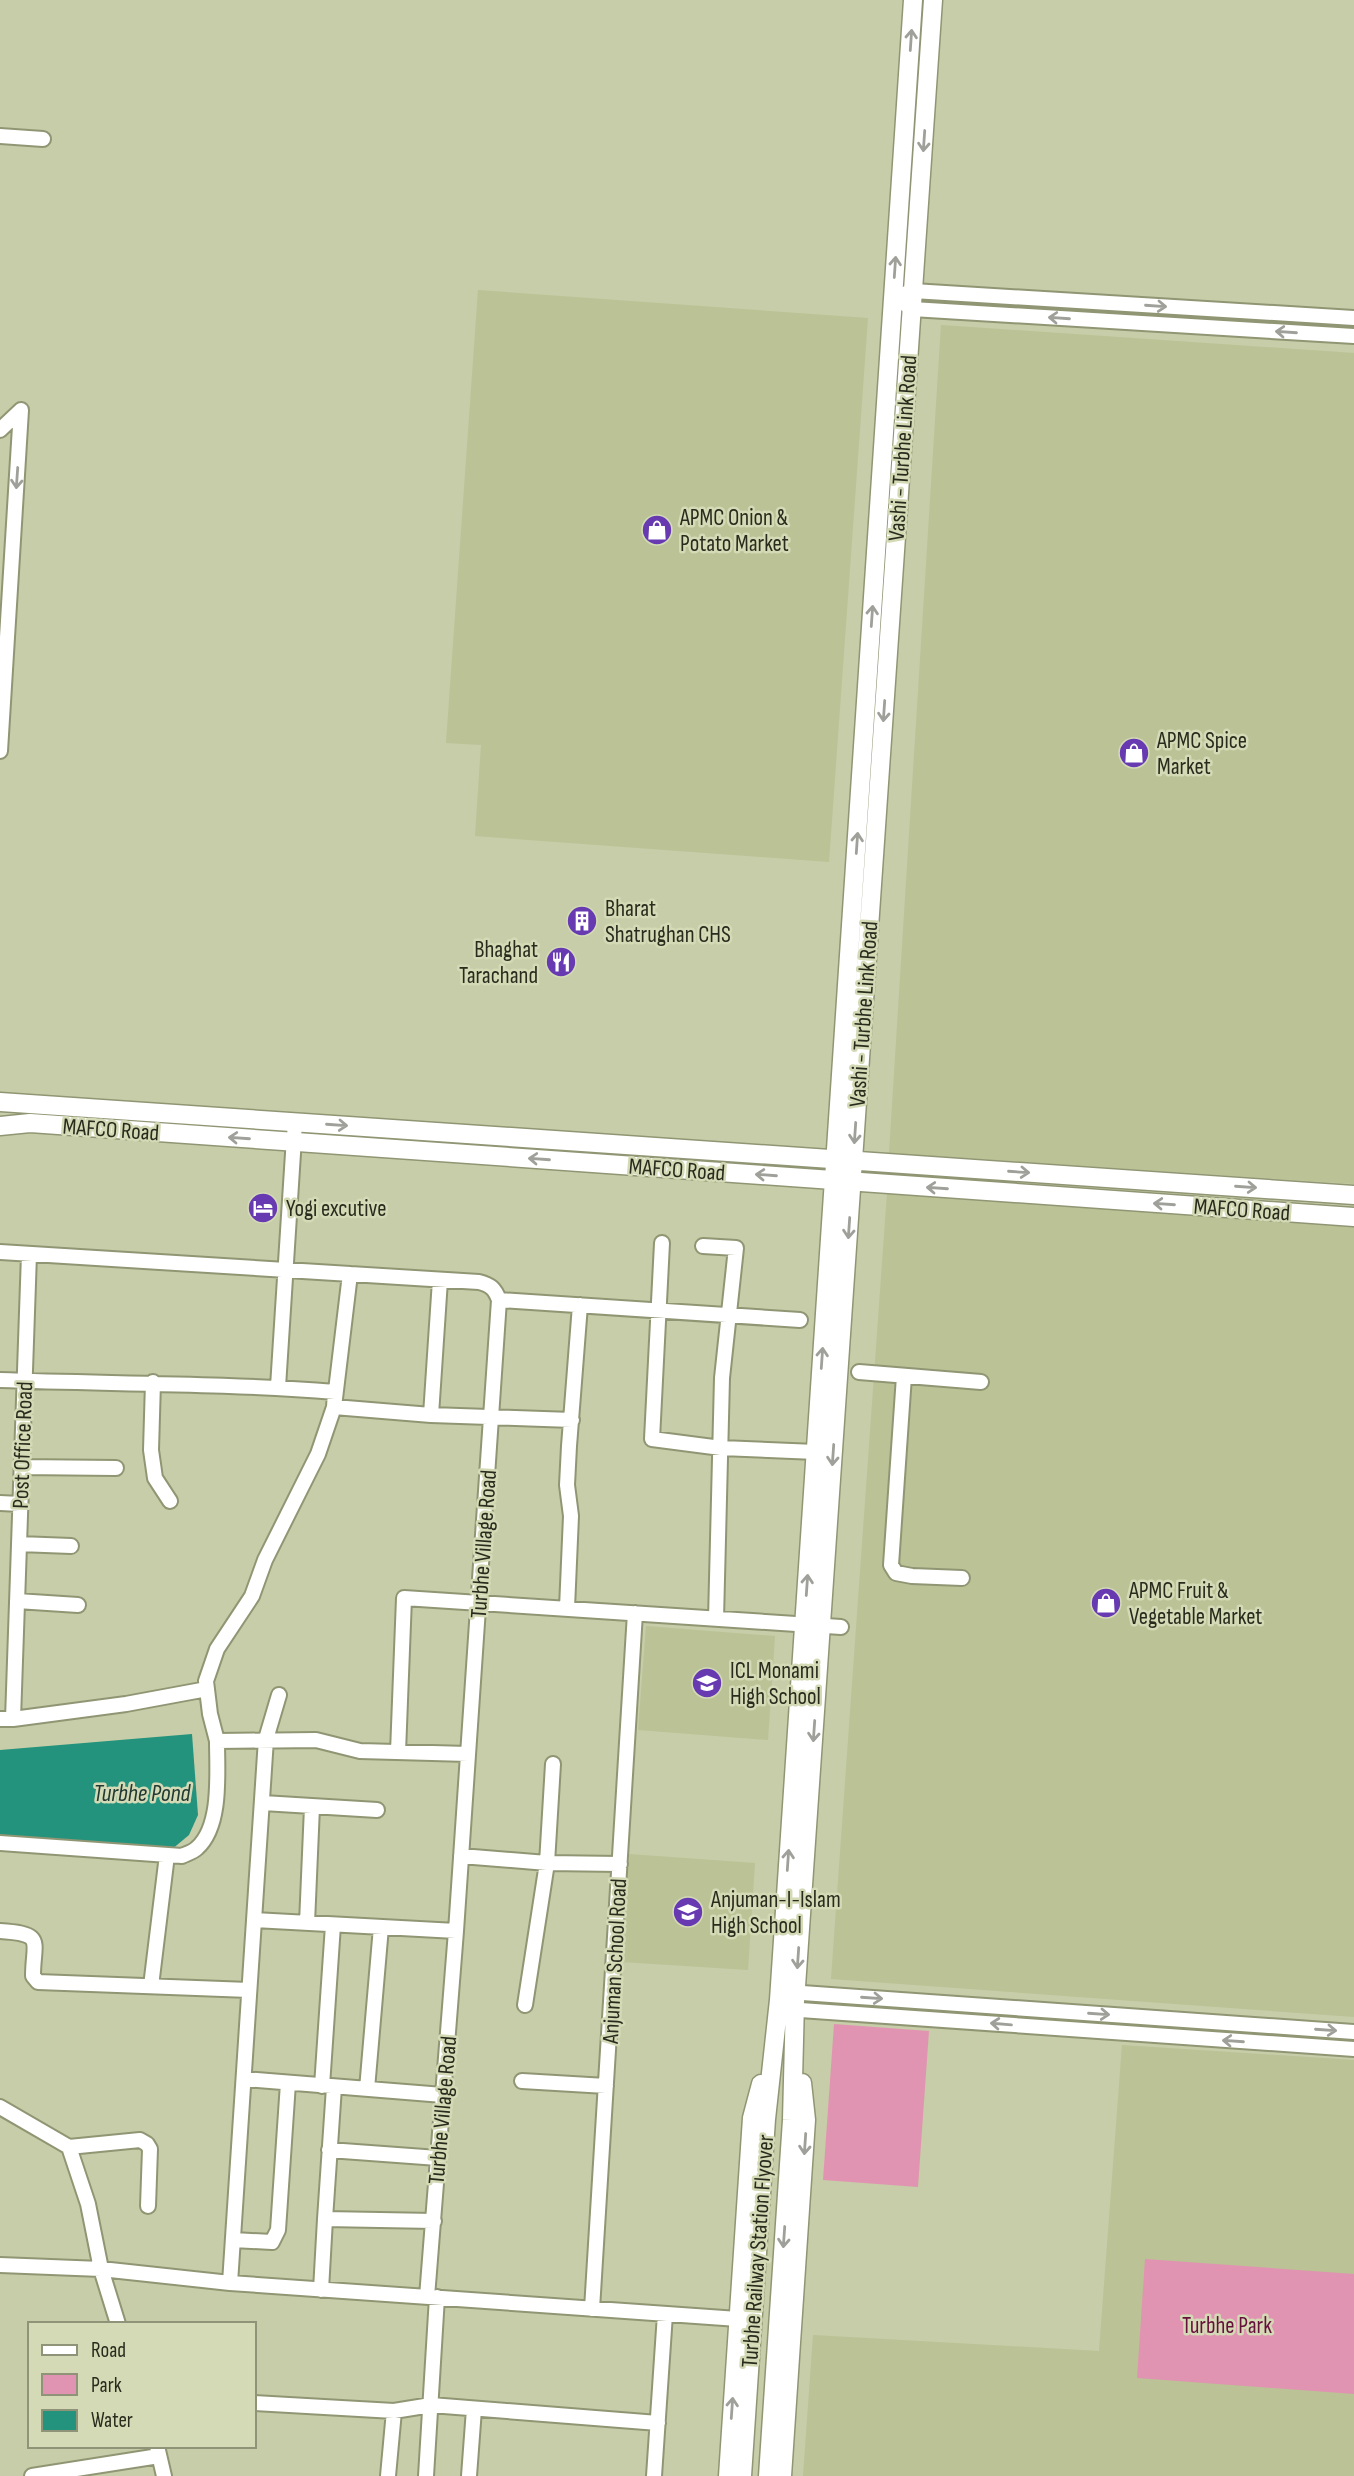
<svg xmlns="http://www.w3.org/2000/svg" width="1354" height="2476" font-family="'Sofia Sans Condensed',sans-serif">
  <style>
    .built { fill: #bac296 }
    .green { fill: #e194b1 }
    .water { fill: #23937d }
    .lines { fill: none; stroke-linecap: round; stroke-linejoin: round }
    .minor-casing { stroke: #909673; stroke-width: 18 }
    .major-casing { stroke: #909673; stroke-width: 21 }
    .minor { stroke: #fff; stroke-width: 14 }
    .major { stroke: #fff; stroke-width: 18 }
    .oneway { stroke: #9fa099 }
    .labels { text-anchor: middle; stroke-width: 5; stroke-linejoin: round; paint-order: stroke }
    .street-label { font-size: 23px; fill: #292b1d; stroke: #d3dab5 }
    .poi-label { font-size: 23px; fill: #292b1d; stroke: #d3dab5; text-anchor: start }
    .park-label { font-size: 23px; fill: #68103c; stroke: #d3dab5 }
    .water-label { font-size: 24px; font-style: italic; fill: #213933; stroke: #d3dab5 }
  </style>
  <rect width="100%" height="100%" fill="#c6cda8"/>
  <path class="built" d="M478,290L868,318L829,862L475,836L481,745L446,743Z
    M941,325L1354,353V1184L889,1153Z
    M887,1193L1354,1227V2017L831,1979Z
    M646,1626L775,1636L768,1740L638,1730Z
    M629,1854L755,1863L748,1970L622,1962Z
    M1122,2045L1354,2060V2476H803L813,2335L1099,2351Z"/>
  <path class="green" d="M834,2024L929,2031L918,2187L823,2180Z
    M1145,2259L1354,2274V2394L1137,2378Z"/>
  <path class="water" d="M192,1734L198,1815L189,1835L171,1850L0,1836V1750Z"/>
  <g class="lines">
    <g class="minor-casing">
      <path id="minor" d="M0,136L43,139
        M904,294L913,291L1354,318
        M903,303L912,309L1354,336
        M0,430L21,410
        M0,751L21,410
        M662,1243L652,1439L721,1448L816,1452
        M703,1246L736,1248L722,1378L716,1619
        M0,1252L479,1282C491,1285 495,1289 499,1300L456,1931L427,2297
        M350,1274L334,1407L318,1454L265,1560L252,1596L217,1649L206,1681L210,1714L217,1741L316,1740L360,1751L468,1754
        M499,1300L800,1320
        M859,1372L981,1382
        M904,1376L891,1565L896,1573L912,1576L962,1578
        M0,1380C112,1384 223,1383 335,1392L334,1407L431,1415L572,1420
        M153,1382L151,1450L155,1478L170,1501
        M278,1387L295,1122
        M431,1415L440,1280
        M21,1467L116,1468
        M0,1503L20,1504
        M19,1544L71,1546
        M17,1601L78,1605
        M567,1608L571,1516L567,1485L569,1446L580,1305
        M0,1719H13L126,1704L207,1689
        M13,1719L29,1254
        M398,1752L404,1598L841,1627
        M263,1803L377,1810
        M0,1843L182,1856C186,1854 193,1852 197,1848C222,1826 217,1772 217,1741
        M461,1856L547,1863L620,1864
        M254,1920L456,1931
        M307,1923L312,1807
        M0,1931C46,1934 33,1941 33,1976L38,1982L249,1990
        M151,1986L167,1855
        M788,1992L1354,2032
        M525,2005L547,1863L553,1764
        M786,2009L1354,2049
        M244,2079L443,2095
        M522,2081L606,2086
        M322,2086L333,1925
        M334,2087L325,2219L434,2221
        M367,2089L381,1927
        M0,2107L69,2147L88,2204L101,2269L118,2324
        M69,2147L140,2140L147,2144L150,2149L148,2206
        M329,2150L438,2158
        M233,2240L272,2242L278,2230L288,2083
        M0,2265L101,2269L230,2283L738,2319
        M230,2283L266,1739L279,1695
        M321,2290L325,2219
        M592,2309L635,1613
        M254,2403L394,2411L431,2405L658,2423
        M157,2446L164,2476
        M32,2476L159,2456
        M388,2476L394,2411
        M426,2476L437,2297
        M469,2476L474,2409
        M654,2476L665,2314"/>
    </g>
    <g class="major-casing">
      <path id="major" d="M0,1102L1354,1195
        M0,1126L30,1123L1354,1217
        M728,2476L752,2118L761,2084
        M742,2476L766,2119L779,2000L913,0
        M768,2476L792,2120L795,2001L933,0
        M782,2476L806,2120L802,2083"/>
    </g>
    <use href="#minor" class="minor"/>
    <use href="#major" class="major"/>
  </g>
  <defs><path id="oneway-shaft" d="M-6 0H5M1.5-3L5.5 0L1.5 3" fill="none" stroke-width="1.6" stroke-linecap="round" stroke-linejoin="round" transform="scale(1.75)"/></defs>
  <g class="oneway">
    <use href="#oneway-shaft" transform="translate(911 40) rotate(-86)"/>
    <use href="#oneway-shaft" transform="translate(924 141) rotate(94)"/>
    <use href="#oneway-shaft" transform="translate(895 267) rotate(-86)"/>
    <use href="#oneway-shaft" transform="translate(1156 306) rotate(4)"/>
    <use href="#oneway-shaft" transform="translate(1059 318) rotate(-176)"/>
    <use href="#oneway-shaft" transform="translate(1286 332) rotate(-176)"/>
    <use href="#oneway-shaft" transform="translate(17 478) rotate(94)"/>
    <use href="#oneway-shaft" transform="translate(872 616) rotate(-86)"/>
    <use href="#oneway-shaft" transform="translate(884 711) rotate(94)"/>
    <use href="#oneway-shaft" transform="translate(857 843) rotate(-86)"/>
    <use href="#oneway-shaft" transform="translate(337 1125) rotate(4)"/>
    <use href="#oneway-shaft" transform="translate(855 1133) rotate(94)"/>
    <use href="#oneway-shaft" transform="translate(239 1138) rotate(-176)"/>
    <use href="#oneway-shaft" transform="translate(539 1159) rotate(-176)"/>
    <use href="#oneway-shaft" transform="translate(1019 1172) rotate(4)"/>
    <use href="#oneway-shaft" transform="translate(766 1175) rotate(-176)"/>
    <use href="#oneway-shaft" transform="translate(1246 1187) rotate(4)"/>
    <use href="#oneway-shaft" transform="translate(937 1188) rotate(-176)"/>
    <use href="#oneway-shaft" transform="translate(1164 1204) rotate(-176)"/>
    <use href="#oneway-shaft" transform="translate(849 1228) rotate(94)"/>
    <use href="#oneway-shaft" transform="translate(822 1358) rotate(-86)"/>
    <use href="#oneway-shaft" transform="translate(833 1455) rotate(94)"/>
    <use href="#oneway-shaft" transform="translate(807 1585) rotate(-86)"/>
    <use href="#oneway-shaft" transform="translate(814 1731) rotate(94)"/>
    <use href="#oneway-shaft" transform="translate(788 1860) rotate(-86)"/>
    <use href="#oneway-shaft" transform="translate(798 1958) rotate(94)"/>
    <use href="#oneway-shaft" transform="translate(872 1998) rotate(4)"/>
    <use href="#oneway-shaft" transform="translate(1099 2014) rotate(4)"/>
    <use href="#oneway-shaft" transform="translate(1001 2024) rotate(-175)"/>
    <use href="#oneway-shaft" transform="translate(1326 2030) rotate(4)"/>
    <use href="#oneway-shaft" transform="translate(1233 2041) rotate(-176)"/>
    <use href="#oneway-shaft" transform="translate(805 2144) rotate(94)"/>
    <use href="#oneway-shaft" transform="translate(784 2237) rotate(94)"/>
    <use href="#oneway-shaft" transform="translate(732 2408) rotate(-86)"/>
  </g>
  <defs>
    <g id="shop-disc" transform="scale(1.575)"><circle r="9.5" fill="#673ab2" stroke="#d3dab5"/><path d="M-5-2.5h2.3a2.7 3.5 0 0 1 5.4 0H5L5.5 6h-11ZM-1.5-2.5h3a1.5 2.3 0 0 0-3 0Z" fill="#fff"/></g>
    <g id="building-disc" transform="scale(1.575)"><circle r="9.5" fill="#673ab2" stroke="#d3dab5"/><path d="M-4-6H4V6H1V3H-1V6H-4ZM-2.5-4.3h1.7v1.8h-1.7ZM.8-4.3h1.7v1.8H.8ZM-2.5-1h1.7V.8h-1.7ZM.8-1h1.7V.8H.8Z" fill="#fff"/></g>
    <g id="restaurant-disc" transform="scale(1.575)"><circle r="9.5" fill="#673ab2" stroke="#d3dab5"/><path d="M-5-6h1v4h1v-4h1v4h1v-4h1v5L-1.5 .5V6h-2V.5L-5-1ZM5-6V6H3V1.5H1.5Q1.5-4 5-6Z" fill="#fff"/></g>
    <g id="hotel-disc" transform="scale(1.575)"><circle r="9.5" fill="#673ab2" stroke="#d3dab5"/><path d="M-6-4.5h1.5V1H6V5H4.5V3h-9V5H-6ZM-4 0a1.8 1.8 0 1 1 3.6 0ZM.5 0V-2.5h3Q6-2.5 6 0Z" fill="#fff"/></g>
    <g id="school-disc" transform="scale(1.575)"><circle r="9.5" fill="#673ab2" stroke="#d3dab5"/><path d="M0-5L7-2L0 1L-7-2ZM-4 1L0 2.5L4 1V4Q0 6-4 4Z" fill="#fff"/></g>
  </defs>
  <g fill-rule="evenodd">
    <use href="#shop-disc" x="657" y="530"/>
    <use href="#shop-disc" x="1134" y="753"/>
    <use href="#building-disc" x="582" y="921"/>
    <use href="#restaurant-disc" x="561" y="962"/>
    <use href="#hotel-disc" x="263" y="1208"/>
    <use href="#shop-disc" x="1106" y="1603"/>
    <use href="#school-disc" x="707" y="1683"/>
    <use href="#school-disc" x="688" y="1912"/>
  </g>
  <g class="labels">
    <g class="street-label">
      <text transform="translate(902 448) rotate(-86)" y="8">Vashi - Turbhe Link Road</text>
      <text transform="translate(863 1014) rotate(-86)" y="8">Vashi - Turbhe Link Road</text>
      <text transform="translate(111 1129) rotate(4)" y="8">MAFCO Road</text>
      <text transform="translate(677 1169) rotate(4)" y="8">MAFCO Road</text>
      <text transform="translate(1242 1209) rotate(4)" y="8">MAFCO Road</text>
      <text transform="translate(22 1445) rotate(-88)" y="8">Post Office Road</text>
      <text transform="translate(483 1544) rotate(-86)" y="8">Turbhe Village Road</text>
      <text transform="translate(614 1961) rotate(-87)" y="8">Anjuman School Road</text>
      <text transform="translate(442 2110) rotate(-85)" y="8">Turbhe Village Road</text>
      <text transform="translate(757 2251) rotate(-86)" y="8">Turbhe Railway Station Flyover</text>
    </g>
    <g class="poi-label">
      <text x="680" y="525">APMC Onion &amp;<tspan x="680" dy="26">Potato Market</tspan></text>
      <text x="1157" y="748">APMC Spice<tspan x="1157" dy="26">Market</tspan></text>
      <text x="605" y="916">Bharat<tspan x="605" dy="26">Shatrughan CHS</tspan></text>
      <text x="538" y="957" text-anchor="end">Bhaghat<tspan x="538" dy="26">Tarachand</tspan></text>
      <text x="286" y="1216">Yogi excutive</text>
      <text x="1129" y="1598">APMC Fruit &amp;<tspan x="1129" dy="26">Vegetable Market</tspan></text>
      <text x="730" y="1678">ICL Monami<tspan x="730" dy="26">High School</tspan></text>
      <text x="711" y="1907">Anjuman-I-Islam<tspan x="711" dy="26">High School</tspan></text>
    </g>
    <g class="park-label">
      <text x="1227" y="2333">Turbhe Park</text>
    </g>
    <g class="water-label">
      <text x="142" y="1801">Turbhe Pond</text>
    </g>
  </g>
  <rect x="28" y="2322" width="228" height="126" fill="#d3dab5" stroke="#8f9478" stroke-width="2"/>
  <rect x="42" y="2345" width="35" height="10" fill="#ffffff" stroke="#8f9478" stroke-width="2"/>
  <text x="91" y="2357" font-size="21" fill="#292b1d">Road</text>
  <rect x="42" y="2374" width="35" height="21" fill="#e194b1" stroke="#8f9478" stroke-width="2"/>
  <text x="91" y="2392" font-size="21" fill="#292b1d">Park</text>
  <rect x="42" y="2410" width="35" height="21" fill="#23937d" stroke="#8f9478" stroke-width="2"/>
  <text x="91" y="2427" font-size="21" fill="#292b1d">Water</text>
</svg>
